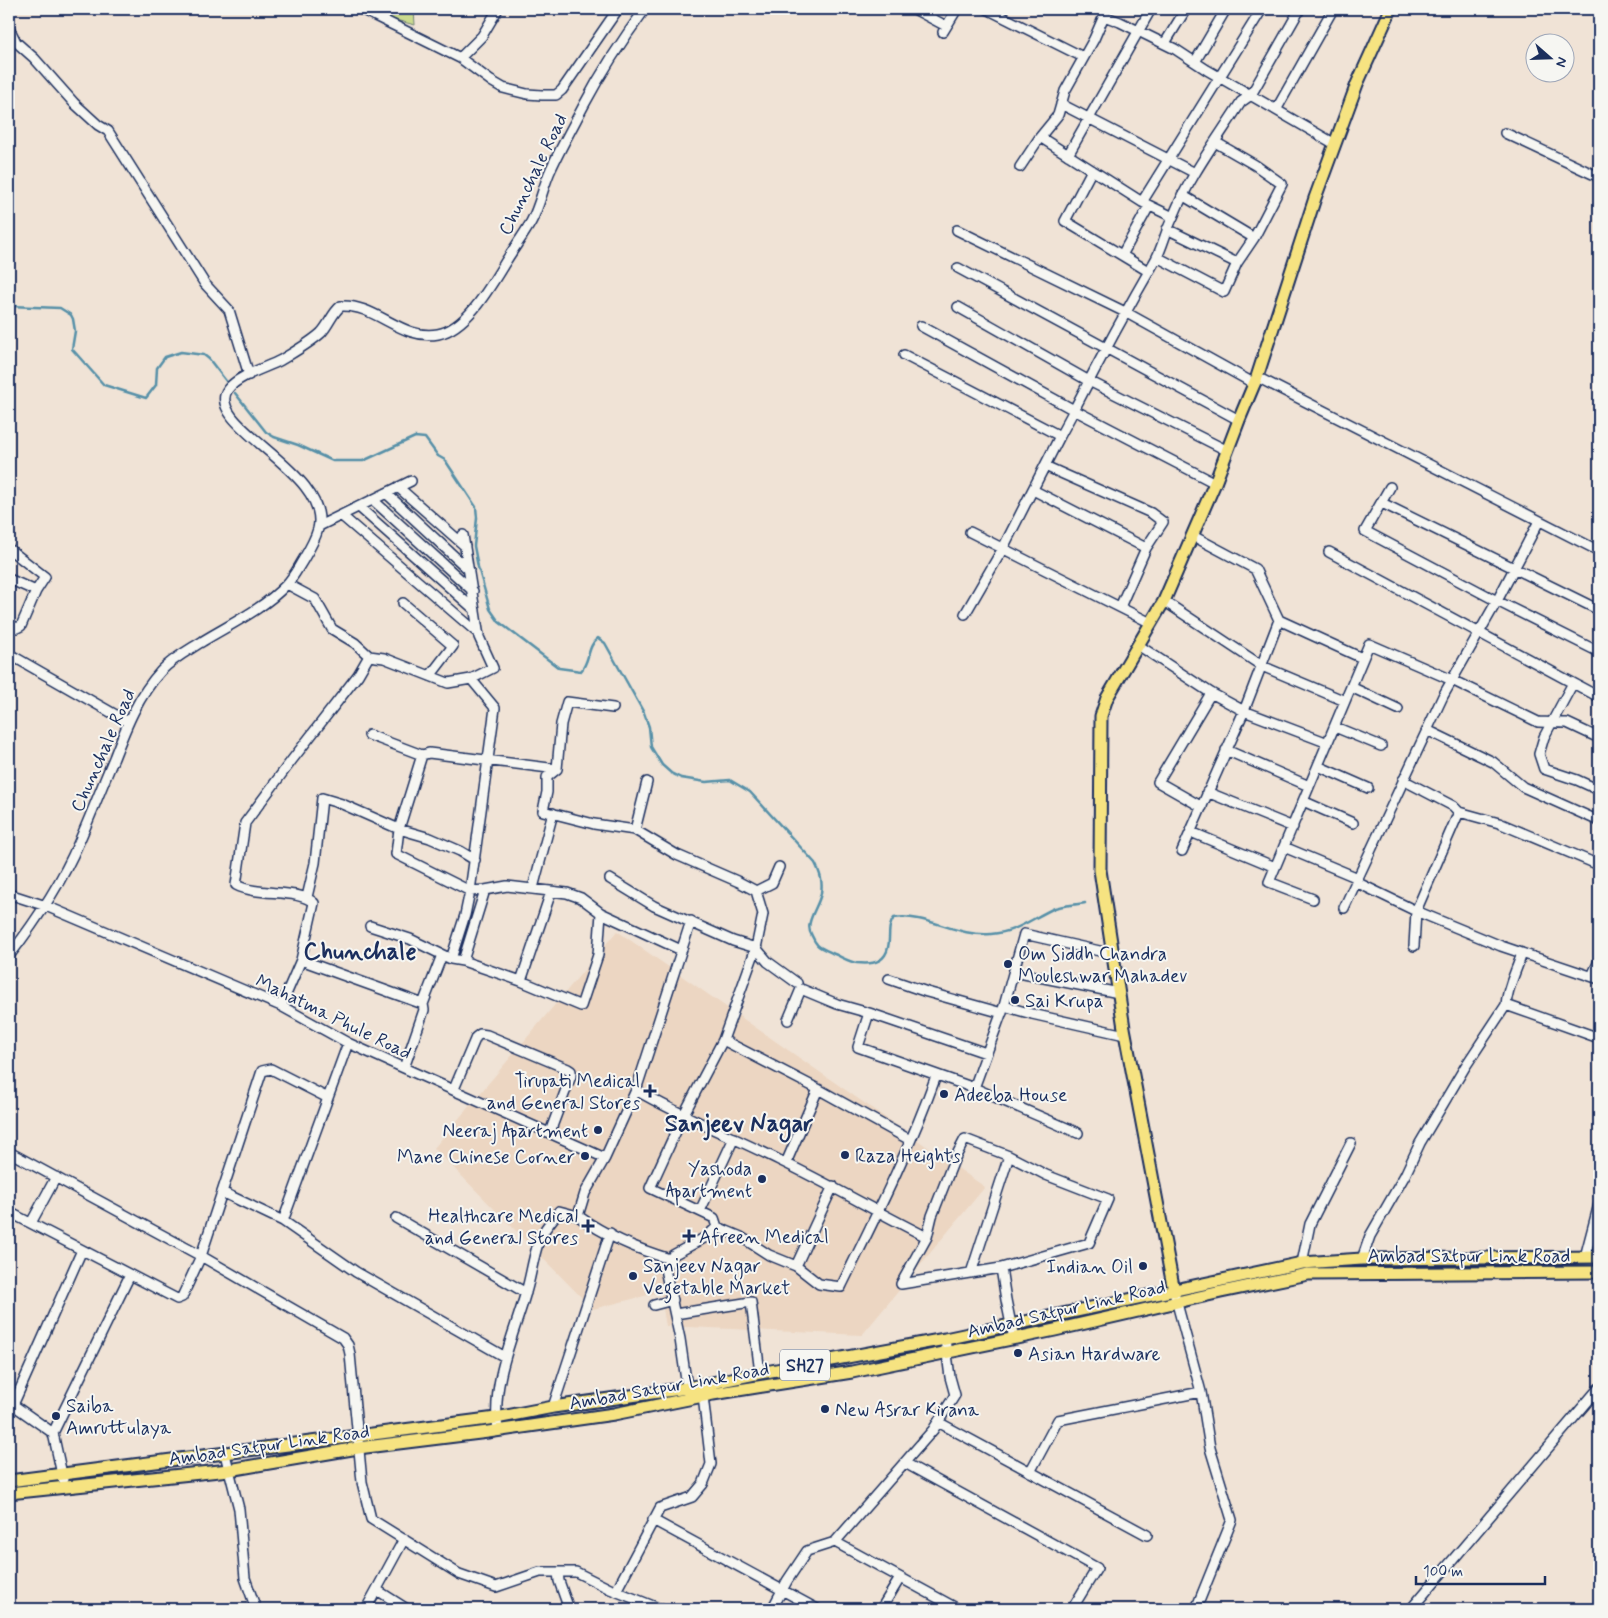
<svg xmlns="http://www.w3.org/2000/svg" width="1608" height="1618" font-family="Mynerve,sans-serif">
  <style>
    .built { fill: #ecd6c2 }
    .green { fill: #cada8e; stroke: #728476 }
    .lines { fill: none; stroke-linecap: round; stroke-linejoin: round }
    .stream { stroke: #5790a8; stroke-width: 2.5 }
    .minor-casing { stroke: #1b2f5e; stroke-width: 12 }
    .major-casing { stroke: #1b2f5e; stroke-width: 15 }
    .minor { stroke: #f6f6f2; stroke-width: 9 }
    .major { stroke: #f6e381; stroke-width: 11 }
    .poi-dot { fill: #1b2f5e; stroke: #f6f6f2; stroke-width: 2 }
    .labels { text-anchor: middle; stroke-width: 4; stroke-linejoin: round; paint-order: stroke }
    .shield { fill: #f6f6f2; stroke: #5d6b8a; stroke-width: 1 }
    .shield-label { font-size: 18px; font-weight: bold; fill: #1b2f5e }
    .street-label { font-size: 19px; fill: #1b2f5e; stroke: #f6f6f2 }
    .poi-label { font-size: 19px; fill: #1b2f5e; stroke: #f6f6f2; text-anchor: start }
    .district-label { font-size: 24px; font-weight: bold; fill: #1b2f5e; stroke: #f6f6f2 }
  </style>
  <rect width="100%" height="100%" fill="#f0e3d6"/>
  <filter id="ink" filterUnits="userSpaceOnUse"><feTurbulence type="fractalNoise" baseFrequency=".02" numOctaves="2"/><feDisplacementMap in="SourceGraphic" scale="10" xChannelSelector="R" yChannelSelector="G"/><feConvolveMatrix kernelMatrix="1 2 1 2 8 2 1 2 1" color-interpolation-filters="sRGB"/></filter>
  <g filter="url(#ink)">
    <path class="built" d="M617,931L985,1187L862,1335L666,1326L660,1292L593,1309L434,1148Z"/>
    <path class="green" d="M371,9H414L415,25L380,16Z"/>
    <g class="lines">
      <path class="stream" d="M9,306L60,308L71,315L73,319L75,331L72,349L104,385L146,398L156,385L157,368L165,357L181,352L204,355L209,359L226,381
        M235,393L266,432L274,437L298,445L333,461H363L415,437L425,438L438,456L445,460L476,507L477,518L474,546L478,567L490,609L499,622L559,668L581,671C590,661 587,646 598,638L605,643L644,713L649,727L651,747L662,765L671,773L681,778L706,782L730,780L750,792L815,863C820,873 823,881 821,893C819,907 803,923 812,936C814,939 814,941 816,943C818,948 827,950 832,953C840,956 849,962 857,963C868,964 879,964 885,955C893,944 885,928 894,918C927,913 956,937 991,934C1018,932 1032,918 1055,908C1064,905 1075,905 1085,903"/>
      <g class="minor-casing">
        <path id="minor" d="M361,9L460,58L491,81L503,88L527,94L542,95H556L562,90L618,9
          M914,9L946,26
          M987,9L1083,57
          M1107,9L1094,39L1065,91L1058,115L1040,137L1142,202L1173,217C1166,230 1163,246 1156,259C1127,309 1100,359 1074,410L1215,483
          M1104,16L1120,22L1175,49L1207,70L1335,144
          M9,28L16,42L34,58L74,103L98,125L108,131L205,284L229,310L249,375
          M943,32L957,9
          M1165,43L1186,9
          M460,58L482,36L498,9
          M1195,62L1226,9
          M1061,104L1195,173
          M1276,110L1333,9
          M1505,133L1599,177
          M1068,155L1151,9
          M1020,167L1040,137
          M1092,170L1065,221L1148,271
          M1182,195L1254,238
          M1142,202L1262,9
          M1173,217C1190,175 1217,140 1241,102L1251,95L1300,9
          M1167,229L1237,263
          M957,230L1125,312L1255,384
          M1122,255L1149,206
          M1157,257L1224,292L1237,263L1254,238L1282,184L1255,165L1215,142
          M958,268L1239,420
          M958,307L1089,381L1228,451
          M921,326L1074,410L1060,436L1002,550L965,614
          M904,355L1060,436
          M1257,377L1599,551
          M1045,466L1151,513L1163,522L1146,548L1120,607
          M398,487L465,546
          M1390,487L1365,531L1497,601L1599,652
          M1033,490L1146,548
          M386,493L469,570
          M373,500L473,591
          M1382,503L1599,610
          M359,507L475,610
          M342,516L479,634
          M319,526L411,481
          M970,532L1151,623
          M9,549L45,577L36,591L9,579
          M1329,552L1599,697
          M1164,601L1262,666L1345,701
          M403,603L453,646L430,676
          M1279,620L1362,658
          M9,624L17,628L21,626L36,591
          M1138,645L1211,693L1244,711L1328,743
          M9,654L128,722
          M369,656L384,658L448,683L471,679L493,668L479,637L463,535
          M1573,683L1544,737L1539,754L1544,769L1577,780L1599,790
          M1351,687L1398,709
          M613,708L567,702L561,724L557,769L547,777V792L543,811L594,824L635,830L677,855L739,882L756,891L763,914L756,948L768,962L797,983
          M1335,727L1381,746
          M1427,730L1493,762L1523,787L1599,821
          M369,735L422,755L429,753L557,769
          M1226,750L1309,786
          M422,755L399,829L396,854L470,891L485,890L507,886L567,893L581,898L601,913L681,950
          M1318,766L1368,788
          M1403,780L1453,806L1459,812L1499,823L1599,865
          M1207,792L1293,827
          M1303,801L1353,823
          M1202,807L1158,782L1211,693
          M635,830L647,782
          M1191,832L1275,867
          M1284,847L1358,878
          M1182,851L1244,711L1279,620L1255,569L1193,536
          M610,879L654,906L733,941L756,948L723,1040
          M1356,882L1443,696L1497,601L1539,521
          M533,888L553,813
          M756,891L772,883L779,867
          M9,894L46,906L281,1006L348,1043L605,1158
          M307,897L315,863L322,798L342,804L399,829L430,838L460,851L475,860
          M1313,899L1269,882L1369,644L1452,680L1538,722L1567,723L1599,738
          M1344,908L1356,882L1416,911L1501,946L1599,979
          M370,926L410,939L451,959L463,961L521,981L581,1006L598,955L601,913
          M1414,946L1416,911L1459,812
          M9,956C37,920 61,884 79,842C91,815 102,786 114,758C126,727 138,696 161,671C173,658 189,650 203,641C231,624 263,609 286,585C293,578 298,568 303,560C309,550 315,540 318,529C332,472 202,425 228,389C239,375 266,368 281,360C294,352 310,343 321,333C329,325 332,313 341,306C376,304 402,341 438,334C468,328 491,285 506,261C514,248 523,236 531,222C540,206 543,186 551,169C561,147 573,126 584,105C602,71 623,39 645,9
          M451,959L465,915L470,891L495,708L471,679
          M301,960L423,1004
          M463,961L485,890
          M1014,972L1119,993
          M1592,976L1599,961
          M889,979L927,992L1002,1013
          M521,981L551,892
          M1506,1005L1599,1038
          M281,1006L301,960L314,903C297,888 259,897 236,885L245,823L292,760L358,675L369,656L355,643L332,629L315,599L287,584
          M1004,1006L1024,934L1113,954
          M869,1013L858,1047L974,1088L1004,1006L1032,1014L1125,1035
          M788,1020L801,989L837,1004L869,1013L986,1053
          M404,1068L424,1010L423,1004L442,955
          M974,1088L1078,1133
          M454,1089L476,1037L480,1034L487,1035L568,1069L571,1071V1076L550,1132
          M636,1090L691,921
          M9,1152L201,1256L343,1338L348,1345L350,1354L362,1482L371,1519L459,1574L496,1587L540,1572H576L610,1589L661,1609
          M786,1163L818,1089
          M222,1192L283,1221L356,1272L505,1357
          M700,1211L734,1138
          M9,1212L177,1299L182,1297L201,1256L262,1071L271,1069L328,1098
          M578,1216C605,1235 639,1250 670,1259
          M396,1218L526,1293
          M283,1221L348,1043
          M31,1223L56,1177
          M717,1227L714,1218L650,1188L683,1116L723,1040L818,1089L910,1140
          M1585,1257L1599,1204
          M1362,1259L1370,1236L1405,1175L1420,1143L1465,1067L1506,1005C1507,987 1517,970 1522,953
          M1302,1263L1310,1224L1351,1143
          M796,1266L833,1186
          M1001,1268L1089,1243L1108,1199L1046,1175L1009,1156L965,1139L954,1160L932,1216L927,1237L901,1284L1001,1268L1006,1300L1014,1339
          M971,1273L1009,1156
          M1175,1296L1201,1392L1210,1448L1232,1520L1196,1609
          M654,1305L673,1300
          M675,1314L751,1302L760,1373
          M688,1394L680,1339L665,1269L673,1255L706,1237L717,1227L741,1237L769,1255L796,1266L819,1284L841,1287C875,1218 910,1149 936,1076
          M9,1402L53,1433L63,1479
          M13,1405L82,1250
          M553,1407L610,1233
          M938,1422L1147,1535
          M498,1430C491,1382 513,1338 526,1292C531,1277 534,1250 541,1236C545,1228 553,1219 559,1211L578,1216L585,1193L605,1158L636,1090C682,1117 731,1136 779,1160C829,1184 877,1212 927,1237
          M53,1433L130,1275
          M225,1454L239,1509L245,1578L256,1609
          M905,1463L1097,1568L1072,1609
          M1030,1472L1058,1420L1201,1392
          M653,1520L817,1609
          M835,1542L958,1609
          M558,1572L559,1581L569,1609
          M377,1590L407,1609
          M616,1591L660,1508L692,1497L703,1484L711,1464L703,1396
          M366,1609L404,1539
          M772,1609L787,1581L807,1551L835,1542L933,1430L955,1395L950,1377L945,1339
          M881,1609L900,1578
          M1411,1609L1599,1388"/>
      </g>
      <g class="major-casing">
        <path id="major" d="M1174,1291L1124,1028L1100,870L1101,716L1107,698L1164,601L1215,483L1239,420L1257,377L1315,198L1357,84L1391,9
          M9,1481L496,1418L553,1407L687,1388L760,1373L945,1339L1302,1263L1362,1259L1599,1257
          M9,1493L229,1470L358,1448L488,1432L614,1414L713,1394L852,1372L1055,1330L1221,1292L1308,1274L1599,1272"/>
      </g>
      <use href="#minor" class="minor"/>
      <use href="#major" class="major"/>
    </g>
  </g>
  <g class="poi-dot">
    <circle cx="1008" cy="964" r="5"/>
    <circle cx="1015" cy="1000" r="5"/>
    <path d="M647.5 1083.5h5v5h5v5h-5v5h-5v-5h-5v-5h5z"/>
    <circle cx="944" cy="1094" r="5"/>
    <circle cx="598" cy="1130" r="5"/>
    <circle cx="845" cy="1155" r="5"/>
    <circle cx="585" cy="1156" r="5"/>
    <circle cx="762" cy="1179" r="5"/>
    <path d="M585.5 1218.5h5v5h5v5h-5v5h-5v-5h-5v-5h5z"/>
    <path d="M686.5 1228.5h5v5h5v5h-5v5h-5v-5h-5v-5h5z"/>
    <circle cx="1143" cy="1266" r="5"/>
    <circle cx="633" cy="1276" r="5"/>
    <circle cx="1018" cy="1353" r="5"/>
    <circle cx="825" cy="1409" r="5"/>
    <circle cx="56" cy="1416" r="5"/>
  </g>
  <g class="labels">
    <rect class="shield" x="780" y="1349.5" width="50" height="31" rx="4"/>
    <g class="shield-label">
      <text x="805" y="1371">SH27</text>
    </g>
    <g class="street-label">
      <text transform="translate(532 174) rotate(-64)" y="7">Chunchale Road</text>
      <text transform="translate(102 750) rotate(-66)" y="7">Chunchale Road</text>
      <text transform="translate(334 1016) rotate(26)" y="7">Mahatma Phule Road</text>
      <text x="1469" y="1262">Ambad Satpur Link Road</text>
      <text transform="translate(1066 1308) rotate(-13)" y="7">Ambad Satpur Link Road</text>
      <text transform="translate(669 1385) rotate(-10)" y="7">Ambad Satpur Link Road</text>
      <text transform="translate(269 1444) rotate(-8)" y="7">Ambad Satpur Link Road</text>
    </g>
    <g class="poi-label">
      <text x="1018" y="960">Om Siddh Chandra<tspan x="1018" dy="22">Mouleshwar Mahadev</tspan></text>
      <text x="1025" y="1007">Sai Krupa</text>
      <text x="640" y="1087" text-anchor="end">Tirupati Medical<tspan x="640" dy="22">and General Stores</tspan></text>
      <text x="954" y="1101">Adeeba House</text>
      <text x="588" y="1137" text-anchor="end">Neeraj Apartment</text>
      <text x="855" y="1162">Raza Heights</text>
      <text x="575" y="1163" text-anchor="end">Mane Chinese Corner</text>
      <text x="752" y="1175" text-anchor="end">Yashoda<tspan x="752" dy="22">Apartment</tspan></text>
      <text x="578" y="1222" text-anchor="end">Healthcare Medical<tspan x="578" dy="22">and General Stores</tspan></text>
      <text x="699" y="1243">Afreen Medical</text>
      <text x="643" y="1272">Sanjeev Nagar<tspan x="643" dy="22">Vegetable Market</tspan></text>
      <text x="1133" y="1273" text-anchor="end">Indian Oil</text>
      <text x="1028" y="1360">Asian Hardware</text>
      <text x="66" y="1412">Saiba<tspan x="66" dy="22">Amruttulaya</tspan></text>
      <text x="835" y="1416">New Asrar Kirana</text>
    </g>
    <g class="district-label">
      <text x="360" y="959">Chunchale</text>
      <text x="739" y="1131">Sanjeev Nagar</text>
    </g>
  </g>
  <rect width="1608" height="1618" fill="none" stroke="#f6f6f2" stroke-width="30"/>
  <rect x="15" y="15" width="1578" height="1588" fill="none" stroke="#1b2f5e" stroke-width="2" filter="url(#ink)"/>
  <g transform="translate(1550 58) rotate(110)"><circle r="24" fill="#f6f6f2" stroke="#9ea6b7"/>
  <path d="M0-4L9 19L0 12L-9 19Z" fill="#1b2f5e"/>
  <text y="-8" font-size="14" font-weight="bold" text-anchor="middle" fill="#1b2f5e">N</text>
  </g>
  <path d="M1416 1576v8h129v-8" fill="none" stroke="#1b2f5e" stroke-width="2.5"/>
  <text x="1423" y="1576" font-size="15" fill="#1b2f5e" stroke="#f6f6f2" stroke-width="4" paint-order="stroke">100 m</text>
</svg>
